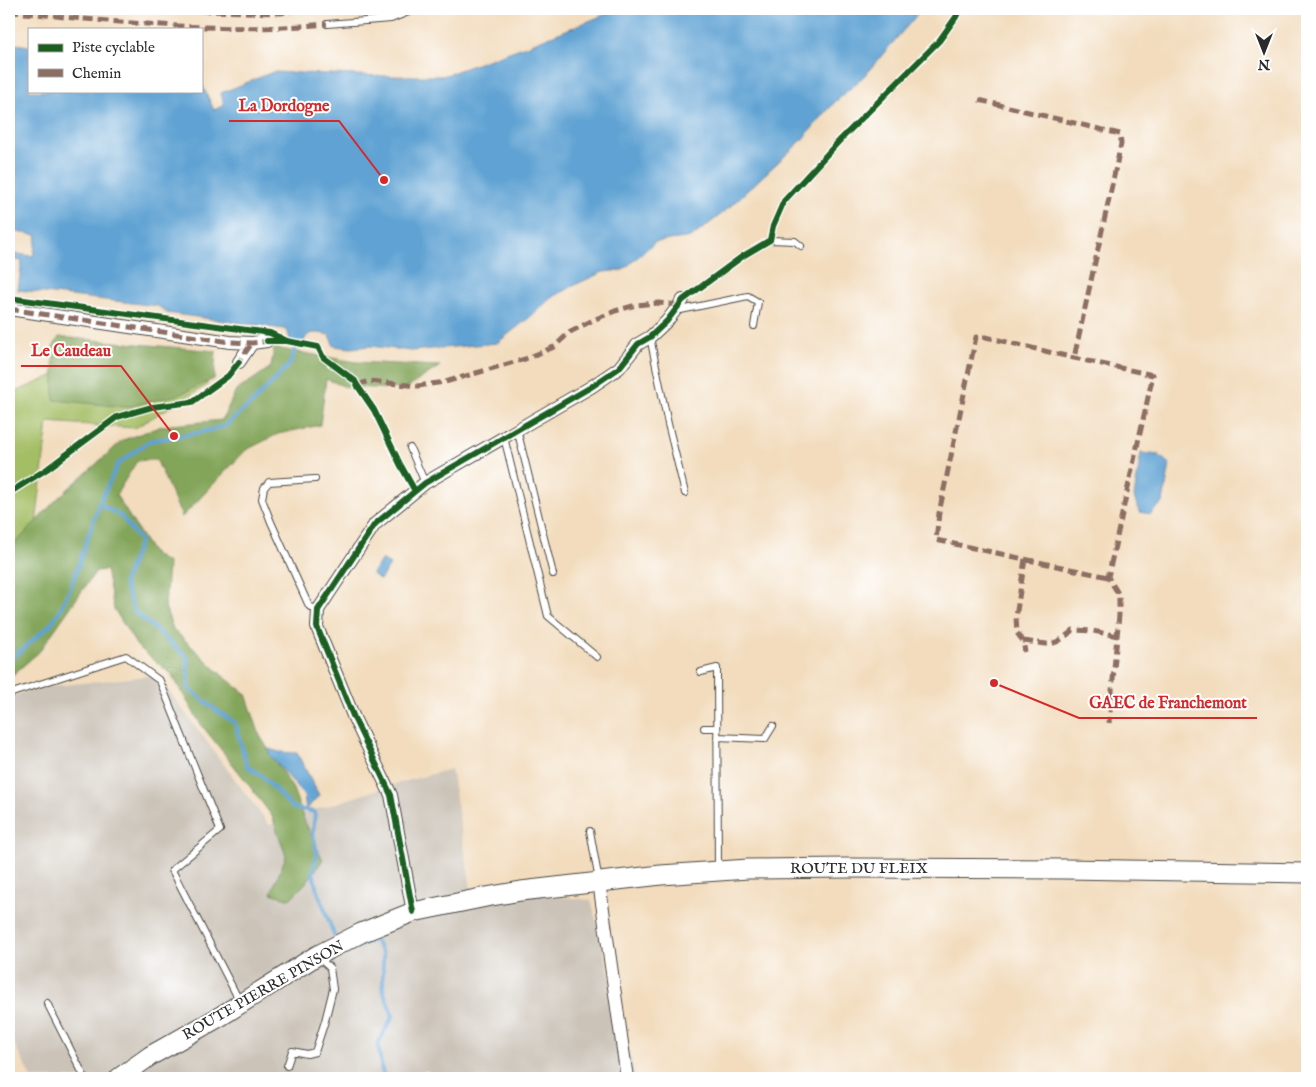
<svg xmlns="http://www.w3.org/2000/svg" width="1316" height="1087" font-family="'IM FELL English',serif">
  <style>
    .industrial { fill: #cbc3b8 }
    .green { fill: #a4be65; stroke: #687448 }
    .forest { fill: #83a55a; stroke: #576842 }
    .water { fill: #5fa2d3; stroke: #45667f }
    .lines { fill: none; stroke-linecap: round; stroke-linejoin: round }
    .stream { stroke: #5fa2d3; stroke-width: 4 }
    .service-casing { stroke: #494641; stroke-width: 8 }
    .minor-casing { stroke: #494641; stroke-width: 14 }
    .secondary-casing { stroke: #494641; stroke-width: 21 }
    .service { stroke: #fff; stroke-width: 6 }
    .minor { stroke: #fff; stroke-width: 12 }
    .secondary { stroke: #fff; stroke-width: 19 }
    .quiet { stroke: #8d6e63; stroke-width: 5; stroke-dasharray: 10 5; stroke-linecap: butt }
    .cycleway-casing { stroke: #fff; stroke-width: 9 }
    .cycleway { stroke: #1b5e20; stroke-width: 6 }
    .labels { text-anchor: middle; stroke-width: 4; stroke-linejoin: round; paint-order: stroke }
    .street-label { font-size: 15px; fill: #2b2b2b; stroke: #fff }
    .leader { fill: none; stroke: #d62828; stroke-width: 2 }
    .callout-dot { fill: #d62828; stroke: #fff; stroke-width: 2 }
    .callout-label { font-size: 16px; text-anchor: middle; font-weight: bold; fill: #d62828; stroke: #fff; stroke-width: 4; stroke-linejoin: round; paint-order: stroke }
  </style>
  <rect width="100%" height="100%" fill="#fff"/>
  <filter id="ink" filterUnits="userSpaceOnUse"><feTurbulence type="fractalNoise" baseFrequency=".02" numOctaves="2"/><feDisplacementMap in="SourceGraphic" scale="10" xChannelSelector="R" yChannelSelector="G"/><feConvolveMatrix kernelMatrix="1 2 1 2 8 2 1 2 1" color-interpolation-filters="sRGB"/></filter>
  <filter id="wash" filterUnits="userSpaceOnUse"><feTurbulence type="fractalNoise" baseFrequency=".0096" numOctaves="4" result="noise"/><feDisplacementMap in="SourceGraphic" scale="20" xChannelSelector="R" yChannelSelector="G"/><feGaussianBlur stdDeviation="1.12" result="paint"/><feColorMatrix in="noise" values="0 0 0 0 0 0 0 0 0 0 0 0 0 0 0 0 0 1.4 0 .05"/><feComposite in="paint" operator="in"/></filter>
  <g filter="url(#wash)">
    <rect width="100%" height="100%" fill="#f2dcbd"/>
    <path class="industrial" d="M157,675L269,825L392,785L451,769L471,888L591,900L636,1078H429L428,1070L391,1078H31L9,1033V697L36,688Z"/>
    <path class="green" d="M120,346L203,351L207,385L135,428L48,422L34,541L9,571V395Z"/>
    <path class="forest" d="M59,337L216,351L214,379L178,395L127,407L54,400L53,347Z
      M274,348L356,362L440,366L405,389L346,387L326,379L320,425L278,434L246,450L182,517L156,459L137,461L116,495L153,554L168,563L165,607L173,629L223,676L246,694L260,736L293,789L305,822L323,860L305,884L290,899L271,893L286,856L272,816L242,776L200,723L171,674L137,646L114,609L106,570L96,571L39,652L9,678V550L57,499L123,440L162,426L222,420L236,391L271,367Z"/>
    <path class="water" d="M619,9H922L864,76L834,103L801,141L723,213L692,237L655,242L623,270L603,272L579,283L551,298L529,318L497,343L411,351L370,346L351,348L334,346L329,335C316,332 305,330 303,346L290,344C289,337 290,332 284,329L167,313L158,306L18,290L22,261L9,259V253L33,256L37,235L9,231V43L29,46V91H201V82L214,110L224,105L221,93L273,72L385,76H443L526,46Z
      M1141,453L1159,455L1170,465L1163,502L1151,514L1139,512L1134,497Z
      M382,559L390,565L380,580L372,573Z
      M269,749L279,752L297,753L319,795L306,810L304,796L294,783L269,754Z"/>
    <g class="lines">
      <path class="stream" d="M99,504L121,516L140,541L124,583L134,611L187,657L189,689L216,710L235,723L247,766L263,777L293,808L315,812L313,833L317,853L313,872L316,886L334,935
        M9,661L51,624L60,610L72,584L99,504L118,464L149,441L202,432L225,426L253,402L290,364L298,341
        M344,953L374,939L383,954V990L393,1016L378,1043L382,1071L385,1078"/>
    </g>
  </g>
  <g filter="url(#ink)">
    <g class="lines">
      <g class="service-casing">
        <path id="service" d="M327,24L391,19L416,9
          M683,300L743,256L770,240L795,241L801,246
          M676,311L748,296L758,302L754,326
          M650,337L668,424L685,493
          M517,429L553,574
          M504,437L548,616L597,657
          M410,448L425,483
          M315,479L269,482L264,488L262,499L271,522L309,606L318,610
          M701,672L717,668L718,870
          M9,694L126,656L160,681L220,830L172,870L240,1002
          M704,728H717
          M717,737L765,739L773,726
          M590,831L599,881
          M47,1003L85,1078
          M287,1066L292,1051L307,1054L315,1052L325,1021L333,989L330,968L319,958"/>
      </g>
      <g class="minor-casing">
        <path id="minor" d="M9,309L230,342L252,343L267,341
          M239,362L252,343
          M599,882L627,1078
          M413,912L391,795L354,718L317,627L318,610L375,524L425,483L591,387L619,368L638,344L650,337L667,321L683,300"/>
      </g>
      <g class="secondary-casing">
        <path id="secondary" d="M119,1078L150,1056L221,1016L316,956L361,933L413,912L486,897L521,891L661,875L748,869L848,868L1065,869L1307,873"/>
      </g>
      <use href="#service" class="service"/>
      <use href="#minor" class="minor"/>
      <use href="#secondary" class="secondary"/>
      <path class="quiet" d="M140,9L281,13L301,9
        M9,12C34,13 60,17 85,19C165,26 246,32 327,24
        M979,100L1120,134L1121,144L1074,358
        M9,309L230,342L252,343L271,341
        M236,366L252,343
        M357,385L369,381L418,386L445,382L525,359L554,347L570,332L593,320L615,311L636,305L658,303L679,305
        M1025,559L1016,617L1017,633L1023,641L1025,652
        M1108,577L936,540L939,513L976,337H986L1074,358L1153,375L1108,577L1119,595V615L1109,723
        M1023,641C1049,644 1052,649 1073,630L1093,631L1118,636"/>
      <g class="cycleway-casing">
        <path id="cycleway" d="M9,298L270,333L287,341
          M267,341H287L318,347L323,357L355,381L357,385L374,410L400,464L415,491
          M9,493L47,469L117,417L152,407L192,402L228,376L239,362
          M413,912L391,795L354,718L317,627L318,610L375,524L425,483L591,387L619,368L638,344L650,337L667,321L683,300L743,256L770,240L773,226L784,201L841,139L939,41L956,17L960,9"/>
      </g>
      <use href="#cycleway" class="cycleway"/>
    </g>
  </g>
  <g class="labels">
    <g class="street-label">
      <text x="859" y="873">ROUTE DU FLEIX</text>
      <text transform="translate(263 990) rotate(-30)" y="5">ROUTE PIERRE PINSON</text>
    </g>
  </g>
  <path class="leader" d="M384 180L339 121H229M174 436L121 366H21M994 683L1079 718H1257"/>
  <g class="callout-dot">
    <circle cx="384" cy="180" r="5"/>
    <circle cx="174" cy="436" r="5"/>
    <circle cx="994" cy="683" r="5"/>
  </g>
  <g class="callout-label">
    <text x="284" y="111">La Dordogne</text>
    <text x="71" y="356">Le Caudeau</text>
    <text x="1168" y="708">GAEC de Franchemont</text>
  </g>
  <rect width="1316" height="1087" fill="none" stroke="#fff" stroke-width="30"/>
  <rect x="28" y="28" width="175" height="65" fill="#ffffff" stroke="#aaaaaa"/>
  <rect x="38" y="44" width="25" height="8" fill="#1b5e20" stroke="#aaaaaa"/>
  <text x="72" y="52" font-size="15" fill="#2b2b2b">Piste cyclable</text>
  <rect x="38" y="69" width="25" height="8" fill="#8d6e63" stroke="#aaaaaa"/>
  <text x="72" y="78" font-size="15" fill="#2b2b2b">Chemin</text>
  <g transform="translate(1264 52) rotate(180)" stroke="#ffffff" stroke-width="4" paint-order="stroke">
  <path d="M0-4L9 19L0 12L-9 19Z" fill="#2b2b2b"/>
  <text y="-8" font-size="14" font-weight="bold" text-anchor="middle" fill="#2b2b2b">N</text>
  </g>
</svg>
